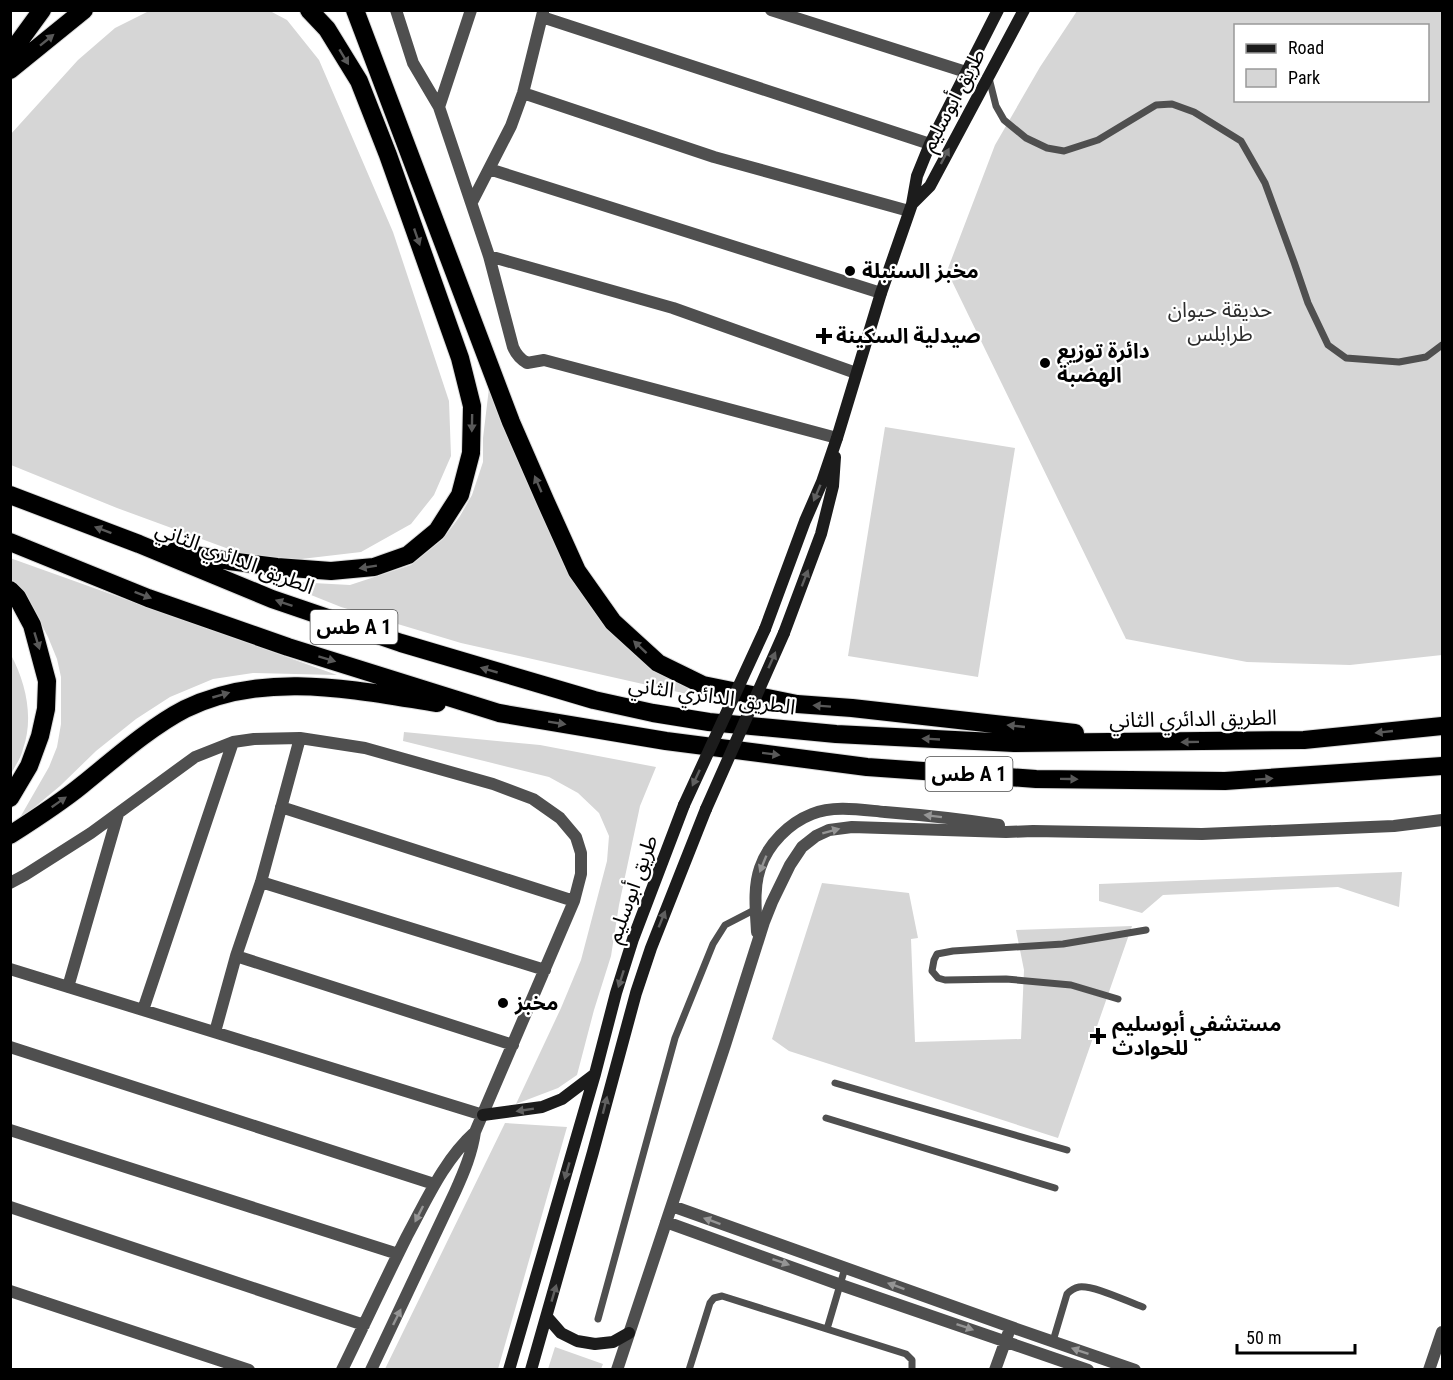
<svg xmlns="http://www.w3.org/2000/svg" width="1453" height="1380" font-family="'Roboto Condensed','Noto Sans Arabic',sans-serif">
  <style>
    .green { fill: #d6d6d6; fill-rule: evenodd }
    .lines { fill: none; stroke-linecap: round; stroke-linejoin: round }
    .highway-casing { stroke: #dbdbdb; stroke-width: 20 }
    .lane { stroke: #4f4f4f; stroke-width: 7 }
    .street { stroke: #4f4f4f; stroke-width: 12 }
    .secondary { stroke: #1c1c1c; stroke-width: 12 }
    .highway { stroke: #000; stroke-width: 18 }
    .secondary-bridge { stroke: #1c1c1c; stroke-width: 12 }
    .oneway { fill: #595959 }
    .oneway2 { fill: #606060 }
    .oneway3 { fill: #959595 }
    .poi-dot { fill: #000; stroke: #fff; stroke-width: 2 }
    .labels { text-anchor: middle; stroke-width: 4.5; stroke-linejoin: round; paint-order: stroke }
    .shield { fill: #fff; stroke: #4c4c4c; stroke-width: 1.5 }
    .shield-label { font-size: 20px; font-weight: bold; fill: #000 }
    .street-label { font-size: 21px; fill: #000; stroke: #fff }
    .poi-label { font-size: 21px; font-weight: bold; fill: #000; stroke: #fff; text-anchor: start }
    .park-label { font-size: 21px; fill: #2d2d2d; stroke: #fff }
  </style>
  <rect width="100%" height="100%" fill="#fff"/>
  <path class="green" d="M149,11H270L287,20L319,60L393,232L449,401L451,456L434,495L411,524L361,552L267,563L117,508L11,465L10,135L78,60L115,28Z
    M1077,11H1442V655L1350,665L1247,662L1126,639L947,271L995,145L1040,67ZM1236,26H1428V100H1236Z
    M489,388L569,572L600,619L688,687L687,694L461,643L341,607L276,581L350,585L411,565L443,539L460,516L472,495L483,462V438Z
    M885,427L1015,448L978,677L848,656Z
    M10,558L337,675L253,673L213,679L170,697L136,719L96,751L60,786L18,821L49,767L57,747L61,724V677L57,659L48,637L38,618L11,584Z
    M11,655C26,683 34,718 23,749C21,758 15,766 11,774Z
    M404,732L540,745L656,767L640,806L619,905L611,956L594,1010L577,1075L558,1088L516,1104L561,1008L581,960L607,861L609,836L599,813L578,793L549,777L403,741Z
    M1402,872L1399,907L1338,887L1163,895L1142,913L1099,901V884Z
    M822,883L909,893L918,938L911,939L915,1042L1021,1039L1024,970L1016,930L1132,926L1058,1138L789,1051L772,1039Z
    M505,1123L567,1127L498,1369H385Z
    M555,1347L603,1364L601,1369H548Z"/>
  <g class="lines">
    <g class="highway-casing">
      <path id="highway" d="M355,10L511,422L545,500L577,571L613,622L658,663L703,685L797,704L852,708L1075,733
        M10,54L42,10
        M10,70L84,10
        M10,495L139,544L272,599L401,643L594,700L653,713L709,722L836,734L1014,743L1304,740L1442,726
        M10,542L148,598L288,647L499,713L666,741L867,767L1036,779L1225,781L1442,766
        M175,551L229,561L277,567L331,571L374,567L408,555L437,531L460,495L471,453L472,406L460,358L388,155L359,81L327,29L309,10
        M10,590L17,597L32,625L47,681L46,709L40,736L29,766L10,798
        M10,835C35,819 60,803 82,785C113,760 150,727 185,709C265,670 354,690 437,703"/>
    </g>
    <path class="lane" d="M989,78L996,106L1004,120L1026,138L1047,148L1064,151L1098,140L1156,105L1172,104L1194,112L1241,141L1265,183L1294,262L1308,303L1328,345L1346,358L1399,362L1426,357L1442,345
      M1118,999L1071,985L1006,979L945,980L938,978L932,971L934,960L937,954L953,951L1063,944L1146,930
      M835,1083L1067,1150
      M826,1118L1055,1188
      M598,1319L675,1038L713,944L725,925L756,909
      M827,1329L845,1268
      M1053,1341L1067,1294C1071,1290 1074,1288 1079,1287C1094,1285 1128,1302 1143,1307
      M689,1370L710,1303L714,1298L722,1296L906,1354L912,1360V1370"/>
    <path class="street" d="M396,10L413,63L439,107L489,256L513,347C516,354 520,359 527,363L544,360L837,438
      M771,10L966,72
      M542,17L930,144
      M523,93L714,157L909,211
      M439,107L471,10
      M489,169L881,293
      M472,202L511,126L523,93L543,12
      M489,256L673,308L856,373
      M281,807L574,901
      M261,882L545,970
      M10,883L25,875L91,833L195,757L233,742L254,739L300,738L365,748L493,784L533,799L560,818L576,837L581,853V874L574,901L475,1132C472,1153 464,1172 455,1192L371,1370
      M757,932C756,912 753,888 760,868C768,844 789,823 812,814C834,805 862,810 885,812C923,815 961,819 999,825
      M236,956L513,1045
      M10,969L483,1115
      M68,987L118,814
      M143,1010L233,742
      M215,1032L236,956L261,882L300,738
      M10,1047L434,1184
      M10,1130L398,1254
      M672,1206L1011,1327L1135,1370
      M10,1207L364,1325
      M666,1222L841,1285L1088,1370
      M10,1291L249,1370
      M342,1370C364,1325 385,1280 407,1236C427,1199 444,1160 475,1132
      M617,1370L725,1045L764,922L772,902L790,865L802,847L816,836L829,830L852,827L1006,832L1033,831L1202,834L1394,826L1442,820
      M995,1370L1008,1334
      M1429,1370L1442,1332"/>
    <path class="secondary" d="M912,204L930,186L1024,10
      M765,629L805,521L822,482L837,438L881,293L912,204L917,176L930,144L998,10
      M784,633L821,534L833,486L835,457
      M483,1115L542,1107L562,1099L595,1074
      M547,1317L561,1333L577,1341L595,1344L613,1342L629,1333
      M509,1370L595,1074L616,993L633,939L684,805
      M531,1370L593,1152L636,993L651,948L706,809"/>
    <use href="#highway" class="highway"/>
    <path class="secondary-bridge" d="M684,805L765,629
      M706,809L784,633"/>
  </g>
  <defs><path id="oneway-solid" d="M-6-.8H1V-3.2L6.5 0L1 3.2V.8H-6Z" transform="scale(1.5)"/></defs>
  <g class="oneway">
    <use href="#oneway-solid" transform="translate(47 40) rotate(-39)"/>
    <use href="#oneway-solid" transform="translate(344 57) rotate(59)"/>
    <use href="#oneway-solid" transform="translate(417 237) rotate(71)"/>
    <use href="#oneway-solid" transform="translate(472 423) rotate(91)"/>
    <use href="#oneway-solid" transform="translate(538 484) rotate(-113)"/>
    <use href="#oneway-solid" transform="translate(103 530) rotate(-159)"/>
    <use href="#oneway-solid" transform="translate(368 567) rotate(171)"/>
    <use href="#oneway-solid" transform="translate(143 595) rotate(21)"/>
    <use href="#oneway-solid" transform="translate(284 603) rotate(-161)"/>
    <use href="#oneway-solid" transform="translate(37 641) rotate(73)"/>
    <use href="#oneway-solid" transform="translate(640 647) rotate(-137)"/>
    <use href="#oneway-solid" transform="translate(327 659) rotate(17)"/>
    <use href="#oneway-solid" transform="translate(489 670) rotate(-164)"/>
    <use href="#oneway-solid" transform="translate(221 695) rotate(-16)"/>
    <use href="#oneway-solid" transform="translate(822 706) rotate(-176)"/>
    <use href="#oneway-solid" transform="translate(557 723) rotate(9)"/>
    <use href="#oneway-solid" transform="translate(1016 726) rotate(-174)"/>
    <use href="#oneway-solid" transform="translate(1384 732) rotate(174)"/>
    <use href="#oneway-solid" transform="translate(931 739) rotate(-177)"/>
    <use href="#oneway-solid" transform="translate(1190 742) rotate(179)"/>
    <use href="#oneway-solid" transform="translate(771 754) rotate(7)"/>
    <use href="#oneway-solid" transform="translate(1069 779) rotate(1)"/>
    <use href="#oneway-solid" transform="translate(1264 779) rotate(-4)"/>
    <use href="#oneway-solid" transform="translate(59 802) rotate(-35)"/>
  </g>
  <g class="oneway2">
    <use href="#oneway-solid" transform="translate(945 156) rotate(-62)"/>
    <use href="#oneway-solid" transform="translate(817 493) rotate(113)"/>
    <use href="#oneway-solid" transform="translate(805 578) rotate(-69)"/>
    <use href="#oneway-solid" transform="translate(772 660) rotate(-66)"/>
    <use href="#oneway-solid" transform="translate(696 778) rotate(115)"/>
    <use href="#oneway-solid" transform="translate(662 919) rotate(-68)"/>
    <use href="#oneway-solid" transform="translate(621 979) rotate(108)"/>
    <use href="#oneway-solid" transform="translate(605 1105) rotate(-76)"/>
    <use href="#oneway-solid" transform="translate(525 1110) rotate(171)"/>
    <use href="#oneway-solid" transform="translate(567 1171) rotate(106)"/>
    <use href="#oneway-solid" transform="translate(554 1293) rotate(-74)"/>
  </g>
  <g class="oneway3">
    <use href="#oneway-solid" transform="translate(933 816) rotate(-173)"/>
    <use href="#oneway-solid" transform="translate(831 831) rotate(-15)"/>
    <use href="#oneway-solid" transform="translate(763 864) rotate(112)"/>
    <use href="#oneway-solid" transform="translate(419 1214) rotate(117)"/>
    <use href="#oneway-solid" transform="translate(712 1221) rotate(-160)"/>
    <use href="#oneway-solid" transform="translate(781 1262) rotate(19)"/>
    <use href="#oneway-solid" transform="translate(896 1286) rotate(-160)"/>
    <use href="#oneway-solid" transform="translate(397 1317) rotate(-64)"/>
    <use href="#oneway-solid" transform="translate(965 1327) rotate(19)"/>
    <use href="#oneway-solid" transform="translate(1080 1351) rotate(-161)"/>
  </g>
  <g class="poi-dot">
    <circle cx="850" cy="271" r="6"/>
    <path d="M821 327h6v6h6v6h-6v6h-6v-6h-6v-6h6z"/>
    <circle cx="1045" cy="363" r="6"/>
    <circle cx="503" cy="1003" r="6"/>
    <path d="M1095 1027h6v6h6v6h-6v6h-6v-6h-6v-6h6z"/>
  </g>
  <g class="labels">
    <g class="shield">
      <rect x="310.5" y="610" width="87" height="34" rx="4.5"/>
      <rect x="925.5" y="757" width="87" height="34" rx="4.5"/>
    </g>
    <g class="shield-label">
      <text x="354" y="634">طس A 1</text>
      <text x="969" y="781">طس A 1</text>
    </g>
    <g class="street-label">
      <text transform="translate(953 100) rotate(-62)" y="7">طريق أبوسليم</text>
      <text transform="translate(235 558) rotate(21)" y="7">الطريق الدائري الثاني</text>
      <text transform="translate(712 696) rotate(8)" y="7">الطريق الدائري الثاني</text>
      <text transform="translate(1193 719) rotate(-1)" y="7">الطريق الدائري الثاني</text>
      <text transform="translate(632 889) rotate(-70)" y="7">طريق أبوسليم</text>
    </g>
    <g class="poi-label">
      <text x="862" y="278">مخبز السنبلة</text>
      <text x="836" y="343">صيدلية السكينة</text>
      <text x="1057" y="358">دائرة توزيع<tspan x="1057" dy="24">الهضبة</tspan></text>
      <text x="515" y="1010">مخبز</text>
      <text x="1112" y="1031">مستشفي أبوسليم<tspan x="1112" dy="24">للحوادث</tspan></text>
    </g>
    <g class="park-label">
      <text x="1220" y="317">حديقة حيوان<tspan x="1220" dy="24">طرابلس</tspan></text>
    </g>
  </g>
  <rect width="1453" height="1380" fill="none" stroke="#000000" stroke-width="24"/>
  <rect x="1234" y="24" width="195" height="78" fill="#ffffff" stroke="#999999" stroke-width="1.5"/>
  <rect x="1246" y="44" width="30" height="9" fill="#1c1c1c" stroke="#999999" stroke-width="1.5"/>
  <text x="1288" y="54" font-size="18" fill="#000000">Road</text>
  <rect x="1246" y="69" width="30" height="18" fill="#d6d6d6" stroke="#999999" stroke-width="1.5"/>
  <text x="1288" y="84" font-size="18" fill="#000000">Park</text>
  <path d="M1237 1344v9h118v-9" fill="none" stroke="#000000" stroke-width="3"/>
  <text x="1246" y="1344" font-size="18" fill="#000000" stroke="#ffffff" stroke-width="4.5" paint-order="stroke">50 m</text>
</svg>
